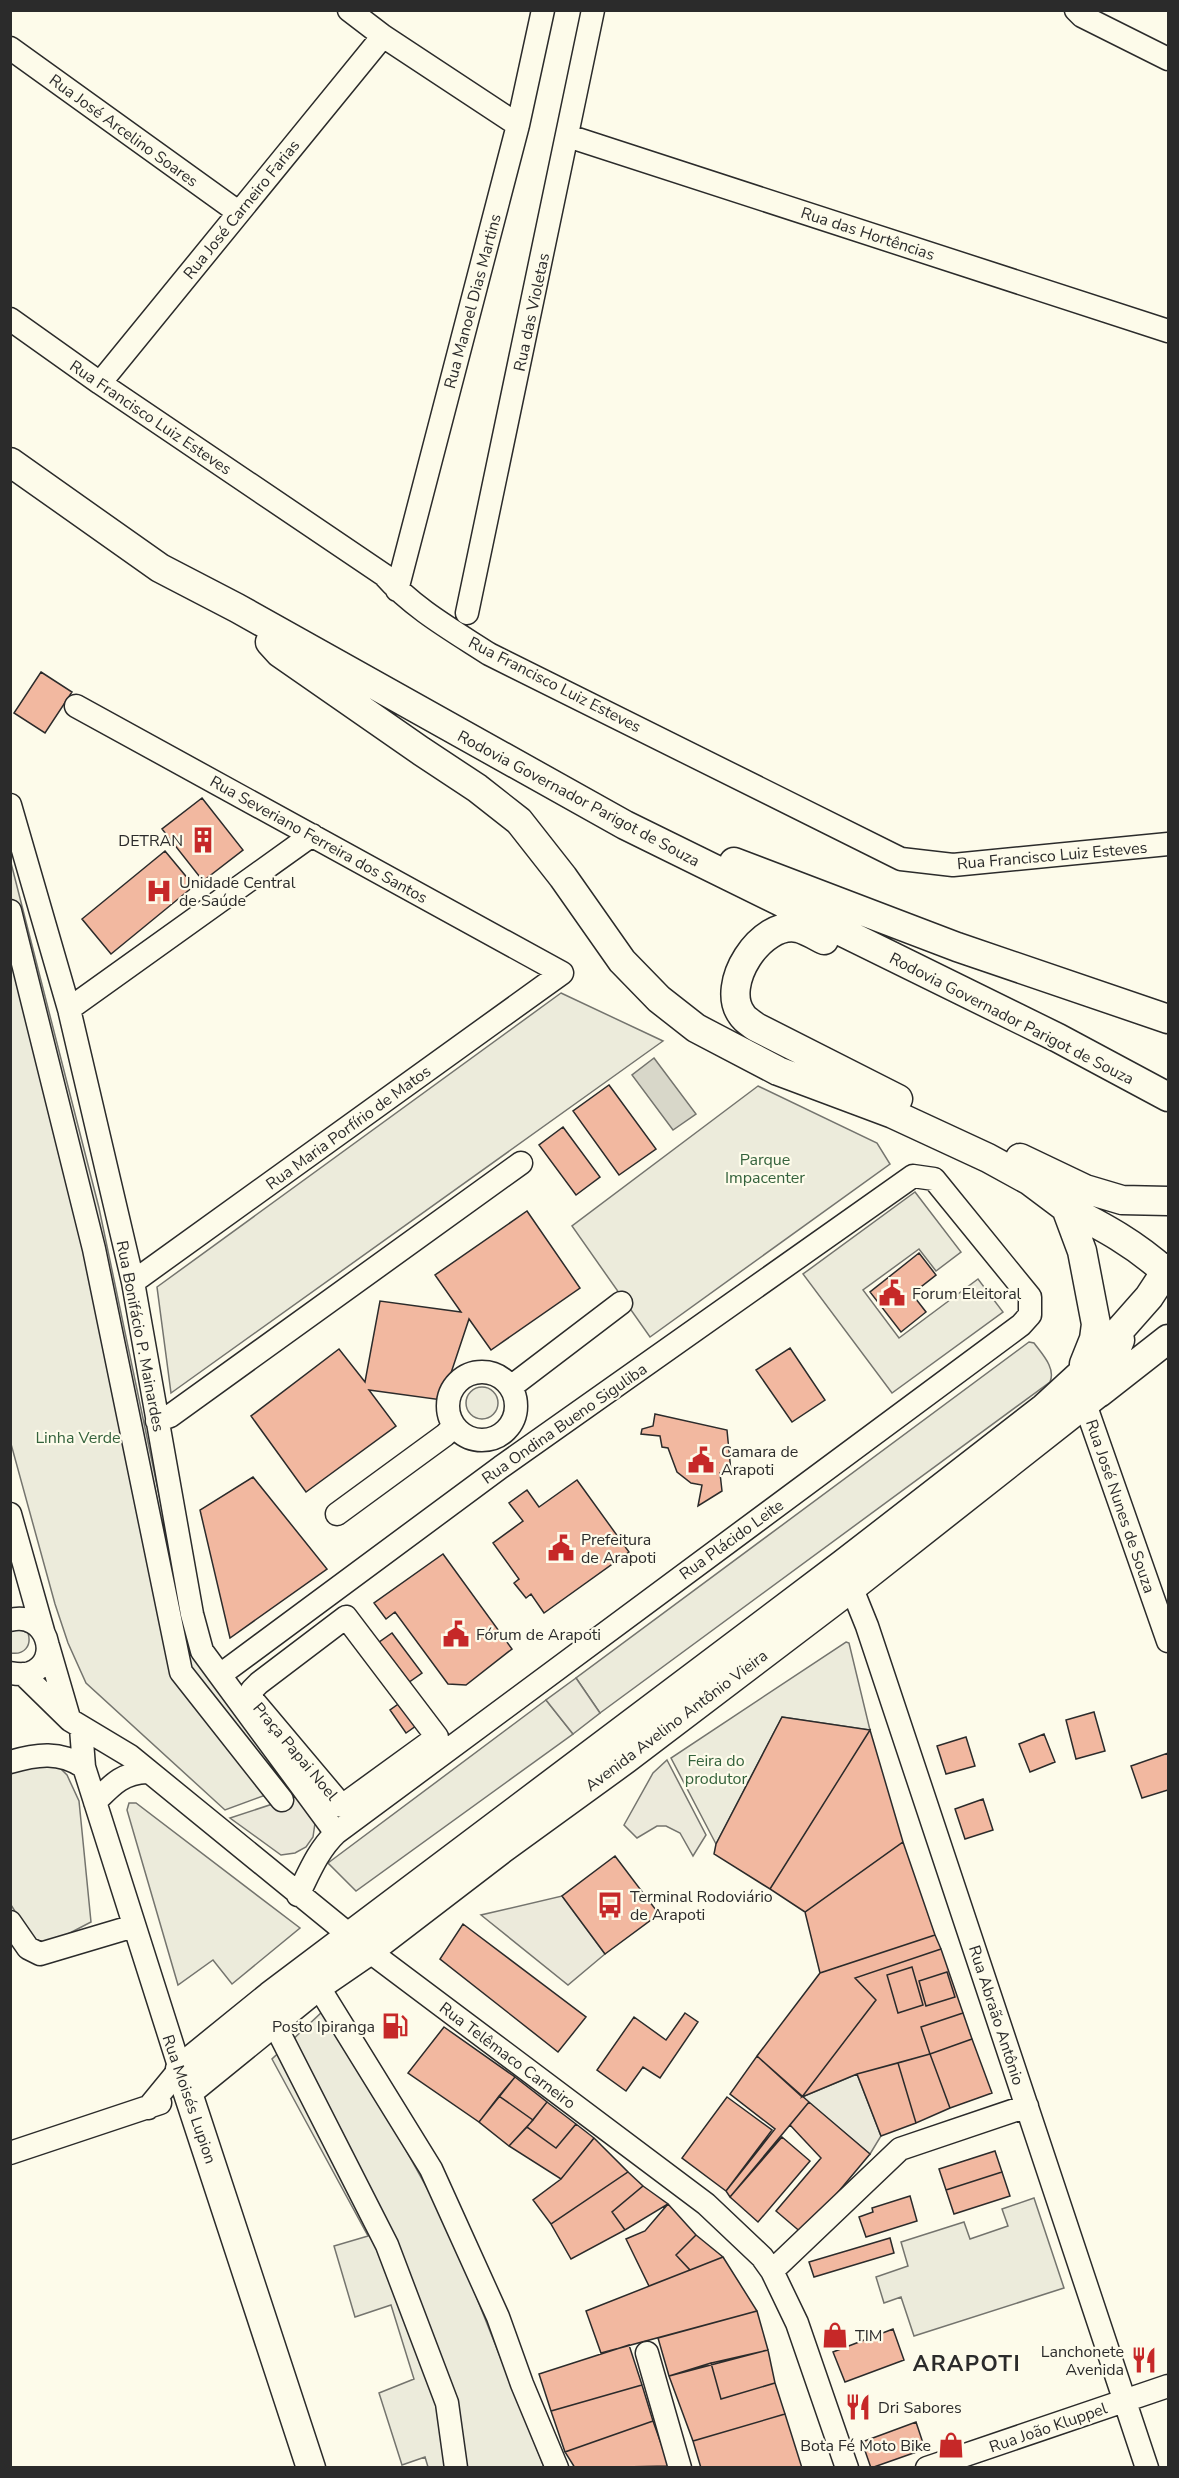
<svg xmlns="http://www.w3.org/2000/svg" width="1179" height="2478" font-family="'Nunito Sans',sans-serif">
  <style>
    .green { fill: #ecebdb; stroke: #74746e; stroke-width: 1.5 }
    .parking { fill: #eceadb; stroke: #74746e; stroke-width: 1.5 }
    .water { fill: #d8d7c9; stroke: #74746e; stroke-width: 1.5 }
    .building { fill: #f2b8a0; stroke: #2b2b2b; stroke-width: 1.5 }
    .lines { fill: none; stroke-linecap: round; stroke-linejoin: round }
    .minor-casing { stroke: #2b2b2b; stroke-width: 25 }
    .major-casing { stroke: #2b2b2b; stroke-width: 31 }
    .minor { stroke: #fdfbea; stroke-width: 22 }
    .major { stroke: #fdfbea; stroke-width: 28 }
    .labels { text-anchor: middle; stroke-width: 4.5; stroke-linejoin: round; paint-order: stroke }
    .street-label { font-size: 16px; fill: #2b2b2b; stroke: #fdfbea }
    .poi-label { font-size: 16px; fill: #2b2b2b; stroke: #fdfbea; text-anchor: start }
    .park-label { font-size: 16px; fill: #34623c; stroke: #fdfbea }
    .district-label { font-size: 22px; font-weight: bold; letter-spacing: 1.5px; fill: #2b2b2b; stroke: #fdfbea }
  </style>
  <rect width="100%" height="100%" fill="#fdfbea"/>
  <path class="green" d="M10,859L99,1208L185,1619L290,1786L225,1810L86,1683L68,1643L55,1604L11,1444Z
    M561,993L663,1041L171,1393L157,1287Z
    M758,1086L877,1143L890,1164L650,1337L572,1226Z
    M915,1192L961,1252L936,1271L919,1249L863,1290L899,1338L978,1279L1003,1312L892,1393L803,1274Z
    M1029,1342L1034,1343C1042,1354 1056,1368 1050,1382L600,1713L576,1678Z
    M466 1403a16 16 0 1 1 32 0a16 16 0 1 1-32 0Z
    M10,1625L28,1633C32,1646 24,1655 11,1653Z
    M846,1642L849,1643L870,1730L782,1717L716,1844L671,1758Z
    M546,1700L573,1734L356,1891L328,1863Z
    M53,1761L67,1775L79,1801L91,1922L43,1947L35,1943L11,1905V1773Z
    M129,1803H136L300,1928L232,1984L213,1960L178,1985L127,1810Z
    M322,2012L397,2134L449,2228L544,2467H428L425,2457L402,2465L379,2393L414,2379L391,2305L355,2317L334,2246L368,2236L272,2059Z
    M1034,2198L1064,2288L914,2336L901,2297L884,2303L876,2277L908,2266L901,2242L964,2222L970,2239L1008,2226L1002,2209Z"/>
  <path class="parking" d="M576,1678L600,1713L573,1734L546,1700Z
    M667,1760L706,1835L693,1856L680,1833L666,1826H657L637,1838L624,1825L653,1773Z
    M297,1796L315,1823L313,1837L306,1847L295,1853L281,1855L230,1818Z
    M562,1896L605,1954L568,1985L481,1915Z
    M857,2074L881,2136L870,2154L802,2097Z"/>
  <path class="water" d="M654,1058L696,1114L673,1130L632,1075Z"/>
  <path class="building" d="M41,672L72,692L45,733L14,713Z
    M202,798L243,850L203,881L162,829Z
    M165,851L194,886L111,954L82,919Z
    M609,1085L656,1149L619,1175L573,1111Z
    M563,1127L600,1177L576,1195L539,1145Z
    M527,1211L580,1288L491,1350L469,1319L442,1400L369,1390L396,1426L306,1492L251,1416L339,1349L365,1382L380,1301L461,1312L435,1275Z
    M919,1253L936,1275L912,1294L926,1312L901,1332L870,1292Z
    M790,1348L825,1400L792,1422L756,1370Z
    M655,1414L727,1430L731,1472L720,1473L722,1491L698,1506L702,1485L691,1483L677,1472L668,1448L662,1447L660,1436L641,1434L642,1429L653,1426Z
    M253,1477L327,1569L230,1638L200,1510Z
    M577,1480L629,1552L544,1613L531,1594L526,1598L514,1583L519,1579L493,1543L523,1521L509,1503L527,1490L539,1507Z
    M443,1554L512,1649L466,1685L448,1684L395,1612L386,1619L374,1603Z
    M392,1633L422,1673L405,1685L375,1645Z
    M404,1700L420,1723L406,1733L390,1710Z
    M1094,1712L1105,1751L1076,1759L1066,1720Z
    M782,1717L870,1730L770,1889L714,1854L716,1844Z
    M870,1730L903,1842L805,1912L770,1889Z
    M1044,1734L1055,1762L1030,1772L1019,1744Z
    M966,1737L975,1766L946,1774L937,1746Z
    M1168,1753V1790L1142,1798L1131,1766Z
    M983,1799L993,1830L965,1839L955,1809Z
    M903,1842L935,1935L820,1973L805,1912Z
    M615,1856L659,1914L605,1954L562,1896Z
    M463,1924L586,2017L558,2052L440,1959Z
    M935,1935L941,1949L855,1978L876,2000L802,2097L757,2056L820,1973Z
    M941,1949L963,2013L921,2027L930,2054L857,2074L802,2097L876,2000L855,1978Z
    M912,1967L923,2005L898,2013L887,1975Z
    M947,1972L955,1997L926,2006L919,1981Z
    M685,2013L698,2022L660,2078L643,2067L626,2091L597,2070L634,2017L666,2040Z
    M963,2013L972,2039L930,2054L921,2027Z
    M444,2027L515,2077L479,2122L408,2073Z
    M972,2039L992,2093L950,2108L930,2054Z
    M930,2054L950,2108L916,2123L898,2063Z
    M757,2056L809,2102L730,2197L726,2191L775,2129L730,2094Z
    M898,2063L916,2123L881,2136L857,2074Z
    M515,2077L547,2102L533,2120L499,2096Z
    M499,2096L533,2120L509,2146L479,2122Z
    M727,2097L772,2130L726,2191L682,2158Z
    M547,2102L576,2124L556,2148L527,2127Z
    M809,2102L870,2154L803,2234L776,2211L821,2158L790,2125Z
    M576,2124L594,2138L561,2179L509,2146L527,2127L556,2148Z
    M782,2137L810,2161L758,2222L730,2197Z
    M594,2138L628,2172L551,2224L533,2200L561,2179Z
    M995,2151L1002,2172L946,2190L939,2169Z
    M628,2172L643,2186L612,2212L625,2230L571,2259L551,2224Z
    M1002,2172L1010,2196L954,2214L946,2190Z
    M643,2186L668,2204L625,2230L612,2212Z
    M910,2196L917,2221L866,2237L859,2217L873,2212L872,2208Z
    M668,2204L696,2235L676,2255L690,2270L649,2286L626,2239L645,2231Z
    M696,2235L723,2257L690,2270L676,2255Z
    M890,2238L894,2253L814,2277L809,2262Z
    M723,2257L757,2311L601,2353L586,2311Z
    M757,2311L768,2350L669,2376L658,2338Z
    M893,2329L904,2360L845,2382L833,2352Z
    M629,2345L642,2385L551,2411L539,2374Z
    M768,2350L775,2383L721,2399L711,2363Z
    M711,2363L721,2399L775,2383L785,2414L693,2441L669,2376Z
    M642,2385L653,2421L565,2452L551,2411Z
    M785,2414L802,2468H701L693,2441Z
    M653,2421L669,2466L575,2468L565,2452Z
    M916,2422L925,2449L871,2468L862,2442Z"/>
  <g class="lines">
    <g class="minor-casing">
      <path id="minor" d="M349,10L383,36L518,125
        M1076,10L1082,16L1168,59
        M10,48L238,212
        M568,136L1168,331
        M10,319L100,383L384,575C413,608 452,630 489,654L901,859L953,865L1168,844
        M100,383L383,36
        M397,590L518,125L543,10
        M467,613L593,10
        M76,706L562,973L133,1282
        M10,805L69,1009L133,1282L192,1614L202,1651L336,1833
        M10,911L94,1249L181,1672L282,1800
        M69,1009L312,835
        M448 1406a34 34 0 1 1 68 0a34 34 0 1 1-68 0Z
        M512,1386L621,1303
        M1085,1404L1168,1641
        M157,1421L170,1416L521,1163
        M10,1514L43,1631
        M337,1514L445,1435L454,1426
        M846,1574L867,1626L1147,2468
        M346,1617L437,1737L342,1806L252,1699V1690L259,1683Z
        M10,1620C46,1610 63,1661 30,1673C24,1675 16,1674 10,1673
        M48,1646L69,1718
        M23,1674L70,1720L130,1756L369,1951L706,2204L762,2257L772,2271L797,2323L847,2468
        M220,1675L501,1467L913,1176L934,1179L1030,1297V1315L1021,1325L336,1833C318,1850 309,1873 298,1895
        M81,1728L84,1767L180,2069L148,2108
        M10,1762C37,1754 60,1751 84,1767
        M95,1802C112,1785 122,1773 147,1772
        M10,1922L28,1948L40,1954L134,1926
        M318,1986L431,2169L498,2317L522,2384L557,2468
        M273,2021L387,2245L447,2403L456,2468
        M10,2153L160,2103
        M772,2271L900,2149L1027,2106
        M647,2353L680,2468
        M927,2468L1168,2386"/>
    </g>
    <g class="major-casing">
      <path id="major" d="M10,462L160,568L237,608L625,825L1058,1038L1168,1097
        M270,642L280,653L421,751L477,788L519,821L563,877L622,961L659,999L696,1028L778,1071L893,1114L988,1158L1030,1181L1066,1208L1082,1251L1096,1324L1094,1339L1084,1364
        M734,862L957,947L1168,1019
        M824,940C816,936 806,930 798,928C761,920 719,985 742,1015C745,1020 751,1023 756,1027L898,1099
        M1020,1158L1085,1189L1122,1200L1168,1201
        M1066,1208C1104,1227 1135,1244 1166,1272
        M1099,1393L1168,1339
        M189,2091L318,1986L369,1951L502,1849L626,1759L851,1588L1097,1394L1120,1340
        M311,2468L180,2069L270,1996L843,1564L1044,1408L1081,1374L1149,1297L1168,1268"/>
    </g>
    <use href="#minor" class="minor"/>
    <use href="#major" class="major"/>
  </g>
  <defs>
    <g id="building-bare" transform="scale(2.07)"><path d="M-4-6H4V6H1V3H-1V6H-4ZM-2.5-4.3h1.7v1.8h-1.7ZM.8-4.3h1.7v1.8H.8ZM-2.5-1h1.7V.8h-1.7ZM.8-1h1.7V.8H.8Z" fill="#c62828" stroke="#fdfbea" stroke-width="2.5" paint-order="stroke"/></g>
    <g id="hospital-bare" transform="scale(2.07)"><path d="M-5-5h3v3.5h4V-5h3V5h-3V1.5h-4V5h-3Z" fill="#c62828" stroke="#fdfbea" stroke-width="2.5" paint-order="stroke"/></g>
    <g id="civic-bare" transform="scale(2.07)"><path d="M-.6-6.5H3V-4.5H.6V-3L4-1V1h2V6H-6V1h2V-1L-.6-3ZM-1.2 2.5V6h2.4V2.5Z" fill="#c62828" stroke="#fdfbea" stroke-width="2.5" paint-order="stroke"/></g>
    <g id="bus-bare" transform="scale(2.07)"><path d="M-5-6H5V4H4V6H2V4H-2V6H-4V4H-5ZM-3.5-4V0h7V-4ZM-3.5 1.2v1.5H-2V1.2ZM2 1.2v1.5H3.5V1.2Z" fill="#c62828" stroke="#fdfbea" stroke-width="2.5" paint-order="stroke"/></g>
    <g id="fuel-bare" transform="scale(2.07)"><path d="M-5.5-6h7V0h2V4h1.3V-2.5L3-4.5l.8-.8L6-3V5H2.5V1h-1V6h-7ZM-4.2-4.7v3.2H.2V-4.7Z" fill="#c62828" stroke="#fdfbea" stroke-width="2.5" paint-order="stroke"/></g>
    <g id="shop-bare" transform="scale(2.07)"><path d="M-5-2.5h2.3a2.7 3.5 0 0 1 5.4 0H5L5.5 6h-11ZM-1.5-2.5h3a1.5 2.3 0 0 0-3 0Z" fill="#c62828" stroke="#fdfbea" stroke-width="2.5" paint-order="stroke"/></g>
    <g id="restaurant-bare" transform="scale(2.07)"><path d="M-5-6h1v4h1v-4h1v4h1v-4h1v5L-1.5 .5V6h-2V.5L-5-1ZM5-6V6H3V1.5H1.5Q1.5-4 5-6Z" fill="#c62828" stroke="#fdfbea" stroke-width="2.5" paint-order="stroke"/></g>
  </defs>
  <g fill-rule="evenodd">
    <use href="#building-bare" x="203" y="840"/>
    <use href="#hospital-bare" x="159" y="891"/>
    <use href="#civic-bare" x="892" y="1293"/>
    <use href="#civic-bare" x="701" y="1460"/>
    <use href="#civic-bare" x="561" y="1548"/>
    <use href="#civic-bare" x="456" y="1634"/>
    <use href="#bus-bare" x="610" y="1905"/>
    <use href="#fuel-bare" x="395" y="2026"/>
    <use href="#shop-bare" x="835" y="2335"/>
    <use href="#restaurant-bare" x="1144" y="2360"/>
    <use href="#restaurant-bare" x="858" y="2407"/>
    <use href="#shop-bare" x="951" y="2445"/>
  </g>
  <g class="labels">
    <g class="street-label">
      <text transform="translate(124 130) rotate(36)" y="6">Rua José Arcelino Soares</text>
      <text transform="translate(241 209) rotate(-51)" y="6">Rua José Carneiro Farias</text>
      <text transform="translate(868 233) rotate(18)" y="6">Rua das Hortências</text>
      <text transform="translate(472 301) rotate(-75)" y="6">Rua Manoel Dias Martins</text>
      <text transform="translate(531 312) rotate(-78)" y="6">Rua das Violetas</text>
      <text transform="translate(151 417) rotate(34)" y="6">Rua Francisco Luiz Esteves</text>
      <text transform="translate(555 684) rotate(27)" y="6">Rua Francisco Luiz Esteves</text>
      <text transform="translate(579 798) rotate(28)" y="6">Rodovia Governador Parigot de Souza</text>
      <text transform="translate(319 839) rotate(29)" y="6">Rua Severiano Ferreira dos Santos</text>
      <text transform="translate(1052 855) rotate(-5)" y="6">Rua Francisco Luiz Esteves</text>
      <text transform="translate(1012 1018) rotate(27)" y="6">Rodovia Governador Parigot de Souza</text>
      <text transform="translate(348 1127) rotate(-36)" y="6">Rua Maria Porfírio de Matos</text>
      <text transform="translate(141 1336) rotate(79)" y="6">Rua Bonifácio P. Mainardes</text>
      <text transform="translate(564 1423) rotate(-35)" y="6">Rua Ondina Bueno Siguliba</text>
      <text transform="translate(1121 1506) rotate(71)" y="6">Rua José Nunes de Souza</text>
      <text transform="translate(731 1539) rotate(-36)" y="6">Rua Plácido Leite</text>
      <text transform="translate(676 1720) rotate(-37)" y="6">Avenida Avelino Antônio Vieira</text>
      <text transform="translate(296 1751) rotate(50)" y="6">Praça Papai Noel</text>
      <text transform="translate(997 2015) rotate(72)" y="6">Rua Abraão Antônio</text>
      <text transform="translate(508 2055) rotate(37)" y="6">Rua Telêmaco Carneiro</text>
      <text transform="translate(190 2099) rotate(71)" y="6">Rua Moisés Lupion</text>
      <text transform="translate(1048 2427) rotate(-19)" y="6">Rua João Kluppel</text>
    </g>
    <g class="poi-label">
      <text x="183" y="846" text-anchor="end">DETRAN</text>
      <text x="179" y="888">Unidade Central<tspan x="179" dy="18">de Saúde</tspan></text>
      <text x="912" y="1299">Forum Eleitoral</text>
      <text x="721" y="1457">Camara de<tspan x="721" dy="18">Arapoti</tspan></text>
      <text x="581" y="1545">Prefeitura<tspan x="581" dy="18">de Arapoti</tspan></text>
      <text x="476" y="1640">Fórum de Arapoti</text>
      <text x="630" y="1902">Terminal Rodoviário<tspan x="630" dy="18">de Arapoti</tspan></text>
      <text x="375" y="2032" text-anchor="end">Posto Ipiranga</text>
      <text x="855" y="2341">TIM</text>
      <text x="1124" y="2357" text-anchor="end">Lanchonete<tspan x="1124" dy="18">Avenida</tspan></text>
      <text x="878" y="2413">Dri Sabores</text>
      <text x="931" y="2451" text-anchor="end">Bota Fé Moto Bike</text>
    </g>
    <g class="park-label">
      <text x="765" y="1165">Parque<tspan x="765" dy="18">Impacenter</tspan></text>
      <text x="78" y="1443">Linha Verde</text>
      <text x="716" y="1766">Feira do<tspan x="716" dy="18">produtor</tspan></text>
    </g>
    <g class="district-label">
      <text x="967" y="2371">ARAPOTI</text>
    </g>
  </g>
  <rect width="1179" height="2478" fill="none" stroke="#2b2b2b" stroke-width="24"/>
</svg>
